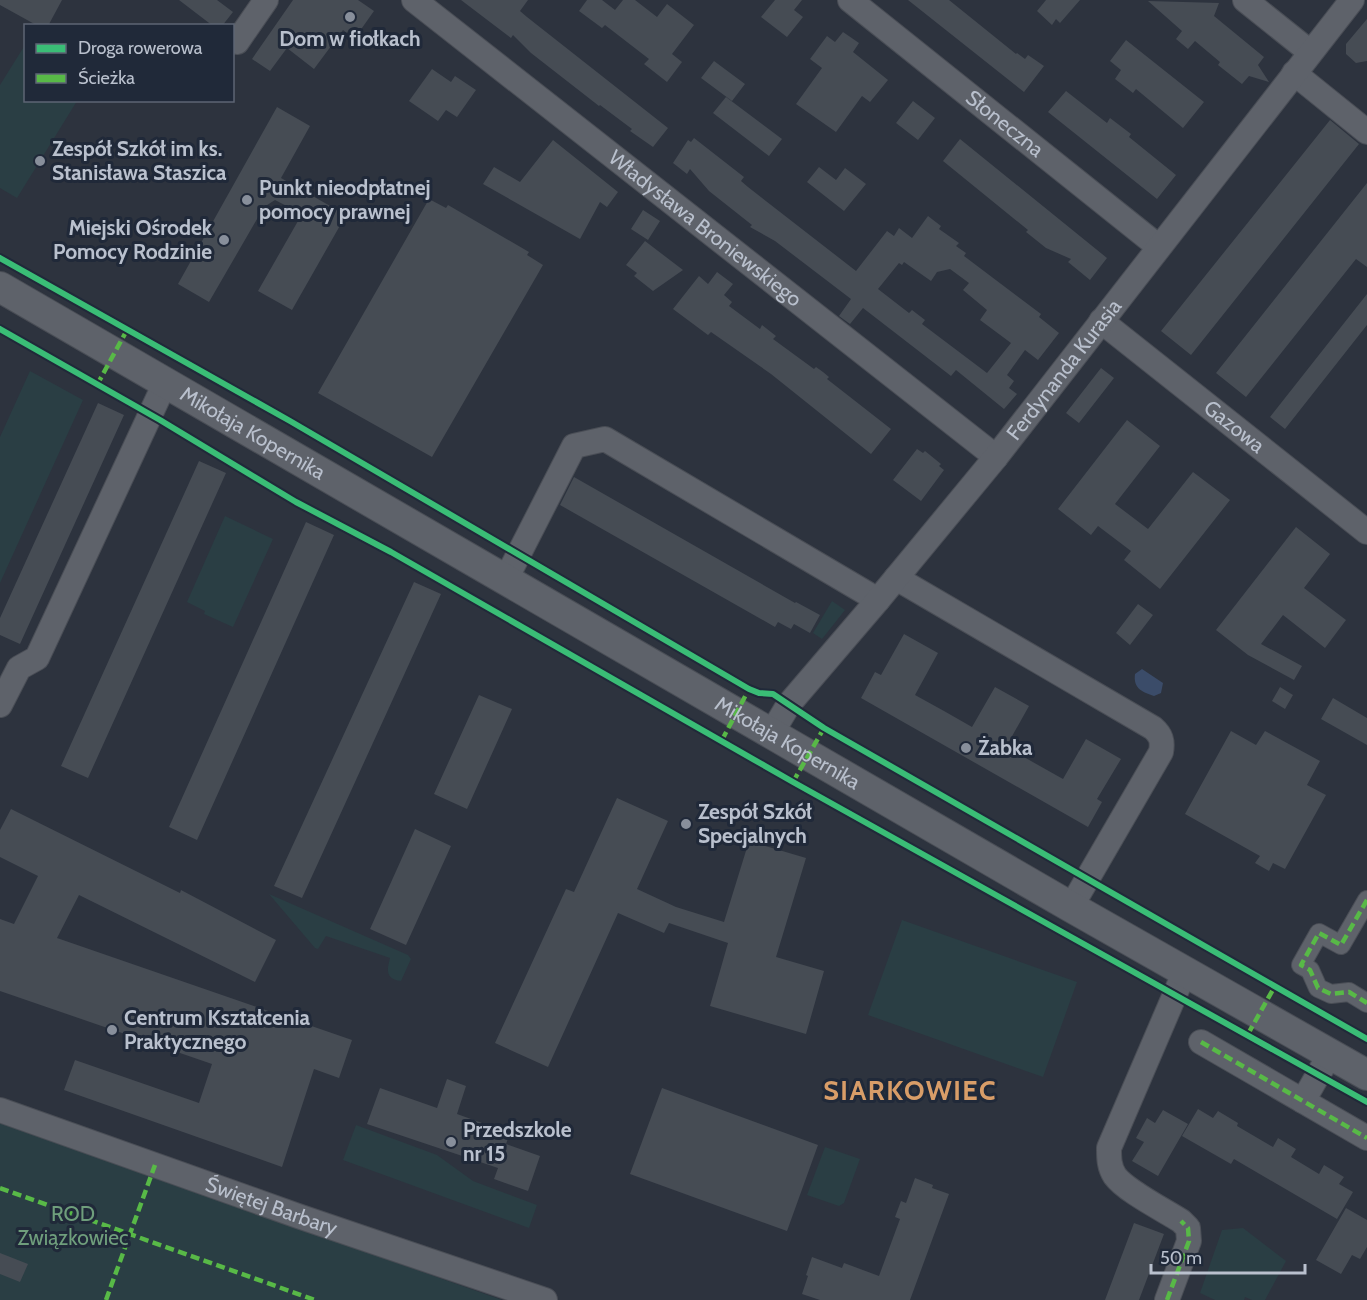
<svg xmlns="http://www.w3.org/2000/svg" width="1367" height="1300" font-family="Cabin,sans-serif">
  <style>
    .green { fill: #2a3e44 }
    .water { fill: #3b4c69 }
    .building { fill: #464c54; fill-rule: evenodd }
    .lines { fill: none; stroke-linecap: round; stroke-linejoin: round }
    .pedestrian-casing { stroke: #4a4e56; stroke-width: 20 }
    .minor-casing { stroke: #4a4e56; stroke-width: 26 }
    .tertiary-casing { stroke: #4a4e56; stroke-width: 32 }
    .pedestrian { stroke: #5e626a; stroke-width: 18 }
    .minor { stroke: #5e626a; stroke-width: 24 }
    .tertiary { stroke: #5e626a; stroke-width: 30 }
    .quiet { stroke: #58b947; stroke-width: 4.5; stroke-dasharray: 9 4.5; stroke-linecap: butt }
    .cycleway-casing { stroke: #202939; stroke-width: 10 }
    .cycleway { stroke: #3abd76; stroke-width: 6 }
    .poi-dot { fill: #888f9b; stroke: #202939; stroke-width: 2 }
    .labels { text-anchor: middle; stroke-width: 6; stroke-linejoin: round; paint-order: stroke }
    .poi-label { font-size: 21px; font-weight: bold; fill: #b9c0cd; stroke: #202939; text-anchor: start }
    .street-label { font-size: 21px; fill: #b9c0cd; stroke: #202939 }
    .park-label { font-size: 21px; fill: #6f9e7c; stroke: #202939 }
    .district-label { font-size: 27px; font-weight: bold; letter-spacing: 1.5px; fill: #d89d68; stroke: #202939 }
  </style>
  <rect width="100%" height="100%" fill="#2d333e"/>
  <path class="green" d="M25,45L26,100L77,101L17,198L0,188V85Z
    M30,371L83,400L0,583V437Z
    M225,516L273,539L233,627L204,614L205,611L187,602Z
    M832,601L845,610L822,639L813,633Z
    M269,894L408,955L411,959L401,981C385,979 387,970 390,958L326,936L318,949L315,948Z
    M902,920L1077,982L1043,1077L868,1015Z
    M0,1123L502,1300H0Z
    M356,1125L437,1155L473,1181L537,1205L529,1228L343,1160Z
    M825,1147L860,1159L844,1203L839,1206L807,1195Z
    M1243,1228L1286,1261L1265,1300H1252L1245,1297L1244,1300H1215L1200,1293L1222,1230Z"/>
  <path class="water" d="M1142,669L1163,683L1161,693L1154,696C1143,692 1133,689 1135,674Z"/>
  <path class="building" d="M0,0H62L48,26H38L0,5Z
    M179,0H217L233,12L222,26H213Z
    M293,0H358L374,11L357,35L349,29L347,33L343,30L314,69L287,48L270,71L252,59Z
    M461,0H528L520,11L527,17L668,128L653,147L630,131L632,129L600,105L599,106L531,53L513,35L511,38Z
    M587,0H602L615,10L623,0H635L657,17L667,4L694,25L672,54L682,62L667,82L644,64L649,59L605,25L602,28L579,11Z
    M775,0H802L794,10L803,17L787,37L761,17Z
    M908,0H949L1016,54L1017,53L1025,59L1028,55L1044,66L1024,92Z
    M1046,0H1080L1060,23L1056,19L1052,25L1037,11Z
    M1148,1L1219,3L1214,16L1264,57L1258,65L1269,82L1249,76L1242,84L1218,65L1220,62L1195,41L1188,49L1176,39L1182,31Z
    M1367,19V61L1356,63L1346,54V44Z
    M843,32L859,43L853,52L888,80L870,102L862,96L836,132L796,104L822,68L810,59L827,36L835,42Z
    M1126,40L1204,102L1183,128L1136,89L1133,93L1115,79L1121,70L1110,61Z
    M714,61L745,84L732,101L701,78Z
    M432,69L451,82L455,76L476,90L457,117L446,110L438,121L409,101Z
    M1066,91L1107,123L1110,118L1131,134L1129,137L1176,175L1157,199L1048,112Z
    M726,97L782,139L769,156L713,113Z
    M913,101L935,118L918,140L896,123Z
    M277,107L310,126L281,178L346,215L292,310L258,291L302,214L275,200L264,207L209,302L178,284Z
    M1330,120L1359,144L1191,355L1161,331Z
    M694,138L744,177L741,181L748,187L856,271L887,231L894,236L899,228L912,238L928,216L941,226L939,229L959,243L956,246L966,253L964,256L1041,314L1039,317L1059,333L1038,360L1025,350L1007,375L1014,381L1009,388L1017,394L1004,409L956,370L951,376L863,308L850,324L839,316L851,299L775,241L750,227L752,225L709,191L690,169L687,174L673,163L688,140L691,142ZM904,262L931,281L937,272L950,269L969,283L963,290L987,310L980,320L1011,343L987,373L922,324L925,320L912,310L909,313L878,289L899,263L902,265Z
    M960,139L1107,258L1090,280L1068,262L1071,259L1046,248L1026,232L1028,230L943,161Z
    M553,140L618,192L607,207L600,202L580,239L483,184L494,167L520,182Z
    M819,167L836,180L845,168L866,184L844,211L807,182Z
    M1367,183V267L1356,259L1246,397L1216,373Z
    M429,199L446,208L448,205L529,252L527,255L543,265L432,457L318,393Z
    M643,210L660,221L648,240L631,229Z
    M645,241L683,270L653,291L634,276L637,273L626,265Z
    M717,272L733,284L724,295L732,302L729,306L760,329L762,325L776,336L773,339L814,369L816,367L823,372L829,377L827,379L891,429L871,454L771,374L711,332L708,335L673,309L699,276L708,284Z
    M1367,294V325L1285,429L1270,417Z
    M1101,368L1114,378L1079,423L1066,413Z
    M98,403L124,415L20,644L0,635V618Z
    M1127,420L1160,446L1115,504L1148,529L1193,472L1230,500L1160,589L1124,560L1131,551L1098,526L1091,535L1058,509Z
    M917,449L923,453L925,451L941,464L939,466L944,470L921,501L893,480Z
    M199,461L226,473L88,778L61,766Z
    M574,477L795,603L796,602L820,615L810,633L794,624L791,629L778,622L775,627L560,505Z
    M306,522L334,535L197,840L169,827Z
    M1296,527L1330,554L1304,588L1346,620L1325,648L1283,615L1261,644L1302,666L1294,680L1248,655L1216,630Z
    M414,582L441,594L302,898L274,886Z
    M1138,604L1153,615L1130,645L1116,633Z
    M904,634L938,653L915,695L944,711L972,727L995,687L1029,706L1006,747L1063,779L1086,739L1121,759L1097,799L1102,802L1088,827L861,698L875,672L881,675Z
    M1280,687L1293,695L1285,709L1272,701Z
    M479,695L512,709L467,809L434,794Z
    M1333,698L1367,718V745L1321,719Z
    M1231,731L1256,745L1265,731L1320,761L1307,785L1326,795L1285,869L1273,863L1269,871L1255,863L1260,856L1185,814Z
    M617,798L668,821L637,889L676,907L724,922L749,841L806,858L776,957L824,971L806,1034L710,1006L728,943L669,923L664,933L618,913L548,1067L495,1043L566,889L574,892Z
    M11,809L180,893L181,890L276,940L255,982L79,895L57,938L352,1040L339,1078L314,1069L282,1167L64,1090L75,1060L199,1103L212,1064L0,991V919L14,924L38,876L0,857V830Z
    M415,829L451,846L406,945L370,929Z
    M447,1079L466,1086L457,1114L510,1133L506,1144L540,1156L528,1191L494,1179L498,1168L367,1124L380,1088L437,1108Z
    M662,1088L818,1145L787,1231L630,1174Z
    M1198,1109L1213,1118L1218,1111L1238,1123L1237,1126L1273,1147L1278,1138L1296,1149L1291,1157L1319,1174L1324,1165L1344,1177L1339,1184L1353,1192L1337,1219L1234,1159L1231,1164L1182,1136Z
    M1163,1110L1188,1124L1158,1176L1132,1161L1144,1142L1136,1138L1147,1118L1155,1123Z
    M915,1178L933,1185L932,1188L949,1194L910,1300H820L802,1294L808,1276L806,1275L812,1257L842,1268L844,1263L879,1276L900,1219L895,1217L901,1201L906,1203Z
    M1346,1208L1367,1220V1247L1360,1259L1352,1255L1341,1274L1316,1260Z
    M1134,1223L1164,1234L1139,1300H1105Z
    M0,1253L28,1264L20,1282L0,1274Z"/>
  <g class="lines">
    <g class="pedestrian-casing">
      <path id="pedestrian" d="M1367,900L1341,945L1319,933L1301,965L1310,970L1318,988L1331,994L1349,992L1367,1003"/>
    </g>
    <g class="minor-casing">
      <g id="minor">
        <path id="s1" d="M414,0L996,457"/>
        <path id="s2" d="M850,0L1159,247"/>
        <path d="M1245,0L1310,52"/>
        <path d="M237,42L266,0"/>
        <path d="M1294,73L1367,132"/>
        <path id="s3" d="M1101,321L1367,532"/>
        <path d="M896,578L1153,728C1161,735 1163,741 1161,752L1071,907"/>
        <path d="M506,579L574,446L605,439L878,600"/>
        <path d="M0,705L19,668L37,658L165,383"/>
        <path id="s4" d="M771,734L789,704L878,600L996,457L1352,0"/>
        <path d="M1201,1042L1367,1138"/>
        <path d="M1303,1101L1330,1054"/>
        <path id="s5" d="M0,1110L298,1216L545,1300"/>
        <path d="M1167,1300L1189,1241L1188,1228L1181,1221C1164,1210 1126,1191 1115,1176C1109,1167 1109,1158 1109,1148L1185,971"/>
      </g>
    </g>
    <g class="tertiary-casing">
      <g id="tertiary">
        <path id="s6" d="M0,287L1071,907L1367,1075"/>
      </g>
    </g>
    <use href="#pedestrian" class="pedestrian"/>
    <use href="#minor" class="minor"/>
    <use href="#tertiary" class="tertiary"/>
    <path class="quiet" d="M97,385L127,330
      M722,740L749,689
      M793,782L824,728
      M1367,900L1341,945L1319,933L1301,965L1310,970L1318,988L1331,994L1349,992L1367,1003
      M1248,1034L1275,986
      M1201,1042L1367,1138
      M0,1188L315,1300
      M106,1300L155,1165
      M1167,1300L1189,1241L1188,1228L1181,1221"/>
    <g class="cycleway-casing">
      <path id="cycleway" d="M0,258L290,421L749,689L759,693L773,694L824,728L1367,1039
        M0,329L160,420L296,502L391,552L793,782L1367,1102"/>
    </g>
    <use href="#cycleway" class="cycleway"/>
  </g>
  <g class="poi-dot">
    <circle cx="350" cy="17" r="6"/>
    <circle cx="40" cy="161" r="6"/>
    <circle cx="247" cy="200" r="6"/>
    <circle cx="224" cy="240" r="6"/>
    <circle cx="966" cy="748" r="6"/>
    <circle cx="686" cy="824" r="6"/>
    <circle cx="112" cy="1030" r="6"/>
    <circle cx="451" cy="1142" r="6"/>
  </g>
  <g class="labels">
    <g class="poi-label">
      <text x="350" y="46" text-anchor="middle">Dom w fiołkach</text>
      <text x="52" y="156">Zespół Szkół im ks.<tspan x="52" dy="24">Stanisława Staszica</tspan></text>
      <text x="259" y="195">Punkt nieodpłatnej<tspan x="259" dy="24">pomocy prawnej</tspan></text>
      <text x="212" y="235" text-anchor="end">Miejski Ośrodek<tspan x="212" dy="24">Pomocy Rodzinie</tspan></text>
      <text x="978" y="755">Żabka</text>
      <text x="698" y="819">Zespół Szkół<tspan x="698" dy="24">Specjalnych</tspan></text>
      <text x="124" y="1025">Centrum Kształcenia<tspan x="124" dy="24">Praktycznego</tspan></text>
      <text x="463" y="1137">Przedszkole<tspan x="463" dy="24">nr 15</tspan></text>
    </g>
    <g class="street-label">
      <text dy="7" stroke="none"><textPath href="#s2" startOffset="198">Słoneczna</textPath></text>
      <text dy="7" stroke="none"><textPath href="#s1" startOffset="370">Władysława Broniewskiego</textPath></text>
      <text dy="7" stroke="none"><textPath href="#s4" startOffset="468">Ferdynanda Kurasia</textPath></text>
      <text dy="7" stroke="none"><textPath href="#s3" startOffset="170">Gazowa</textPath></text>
      <text dy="7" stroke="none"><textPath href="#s6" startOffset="292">Mikołaja Kopernika</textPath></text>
      <text dy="7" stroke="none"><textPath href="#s6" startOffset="910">Mikołaja Kopernika</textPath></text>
      <text dy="7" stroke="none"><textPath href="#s5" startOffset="288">Świętej Barbary</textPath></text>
    </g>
    <g class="park-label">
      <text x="73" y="1221">ROD<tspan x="73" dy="24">Związkowiec</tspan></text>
    </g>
    <g class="district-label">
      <text x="910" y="1100">SIARKOWIEC</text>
    </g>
  </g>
  <rect x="24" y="24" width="210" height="78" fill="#202939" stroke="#5d6574" stroke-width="1.5"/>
  <rect x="36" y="44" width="30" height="9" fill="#3abd76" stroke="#5d6574" stroke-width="1.5"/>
  <text x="78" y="54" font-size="18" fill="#b9c0cd">Droga rowerowa</text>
  <rect x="36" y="74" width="30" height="9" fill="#58b947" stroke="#5d6574" stroke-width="1.5"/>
  <text x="78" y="84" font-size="18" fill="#b9c0cd">Ścieżka</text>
  <path d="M1151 1264v9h154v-9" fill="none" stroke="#b9c0cd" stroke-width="3"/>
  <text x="1160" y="1264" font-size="18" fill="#b9c0cd" stroke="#202939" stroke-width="4.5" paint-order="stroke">50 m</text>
</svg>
